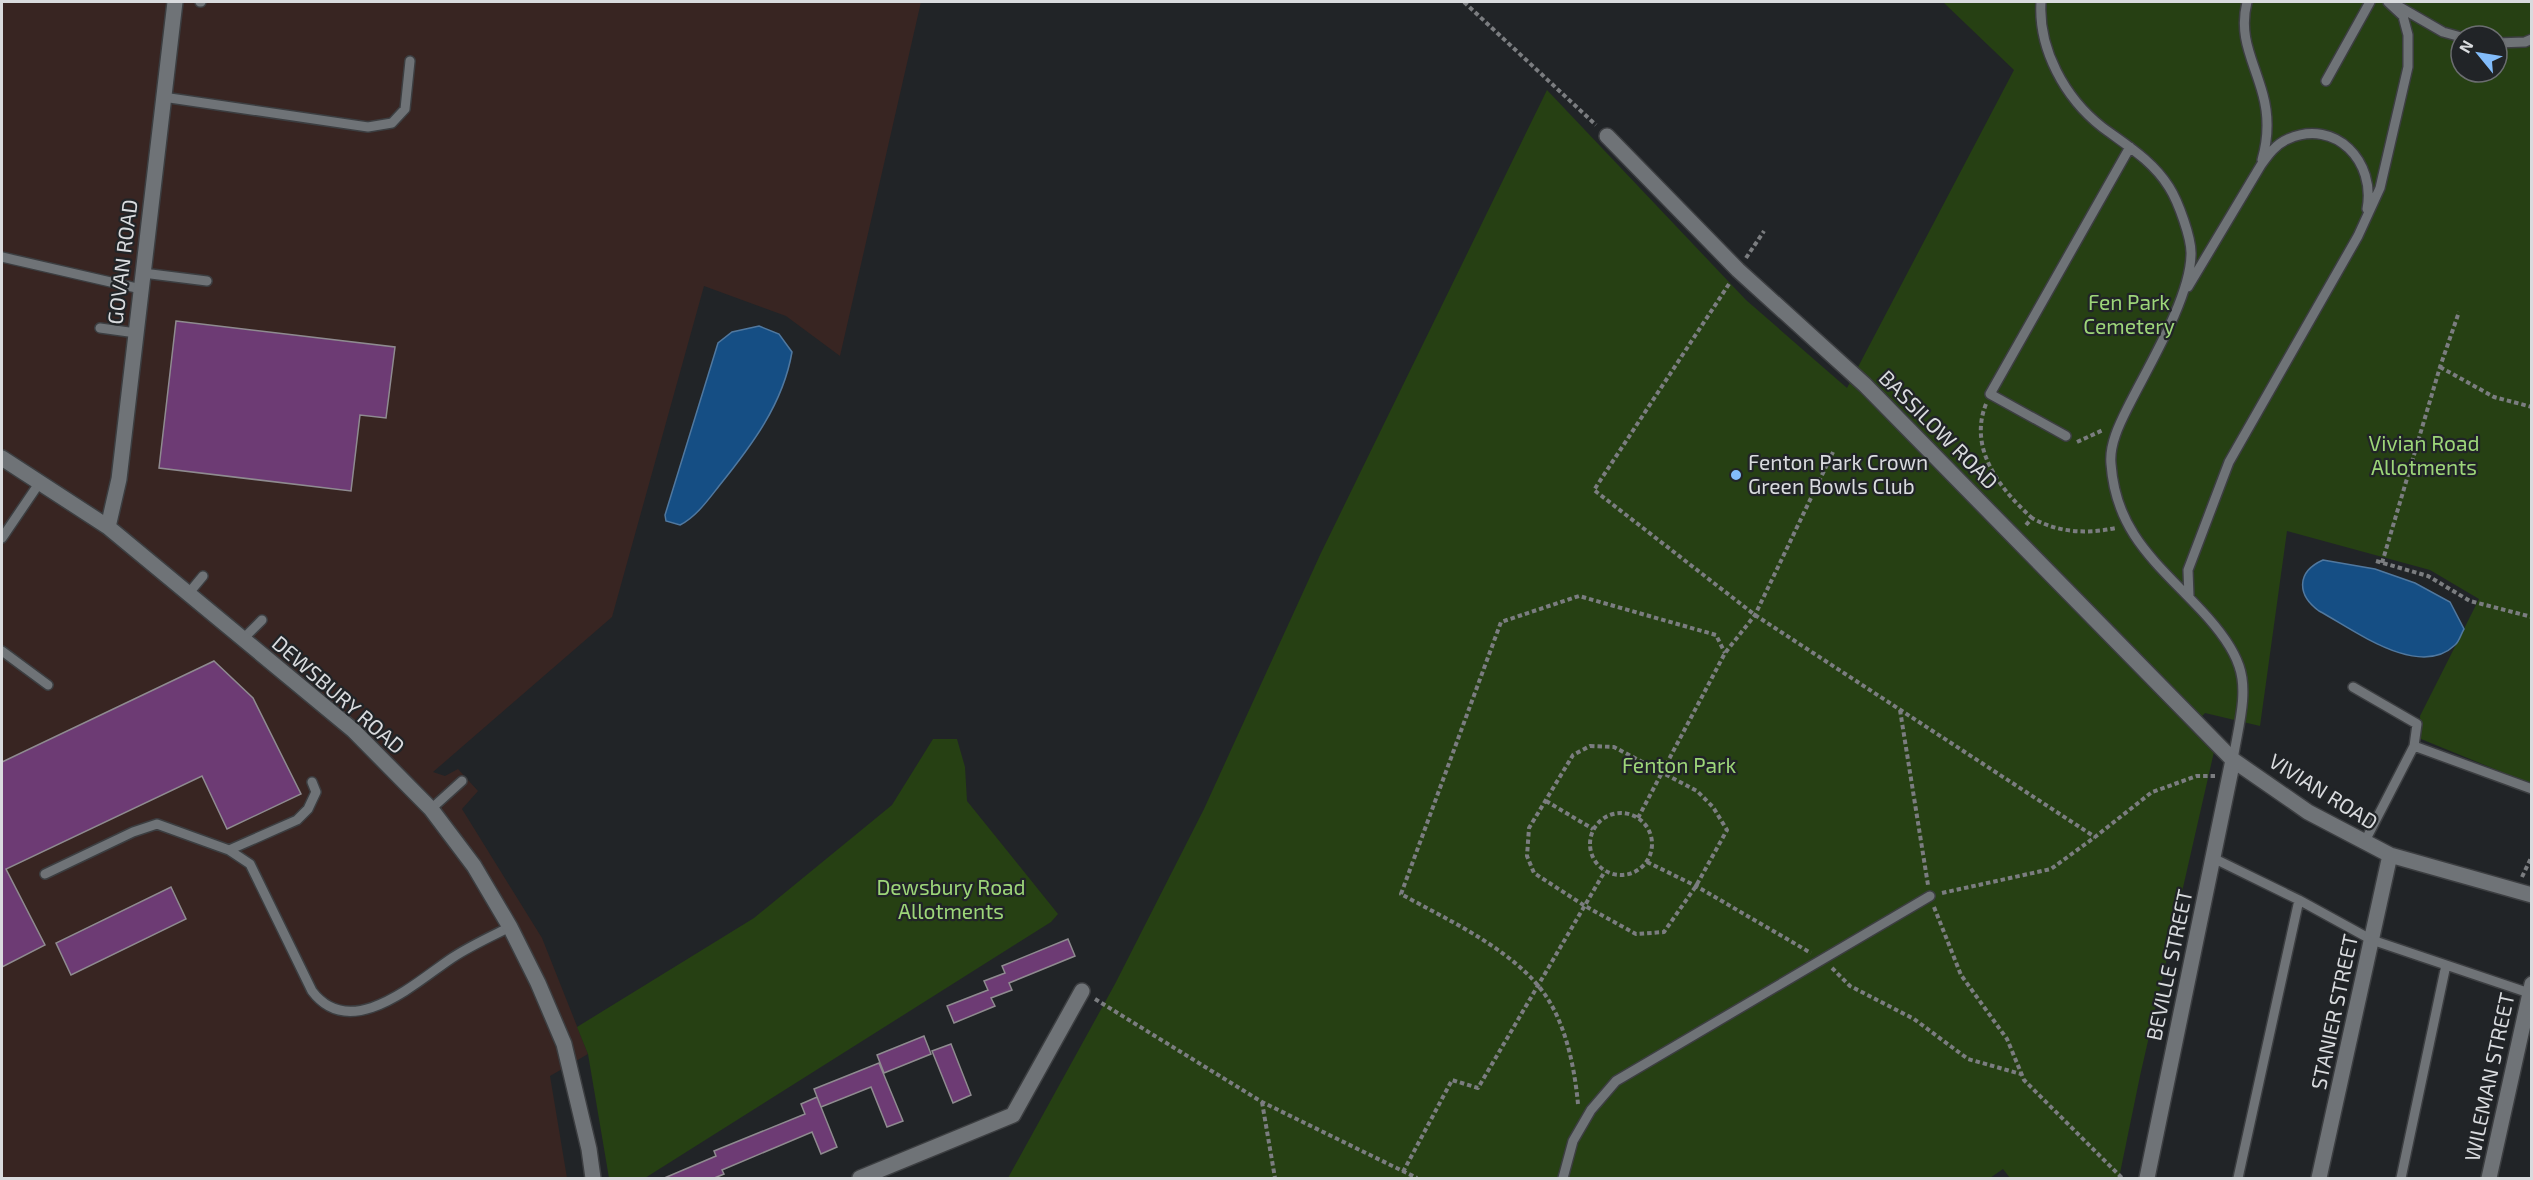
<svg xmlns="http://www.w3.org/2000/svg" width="2533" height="1180" font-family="'Exo 2',sans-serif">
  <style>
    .industrial { fill: #382522 }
    .green { fill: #264013; fill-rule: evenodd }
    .water { fill: #154e84; stroke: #50789f; stroke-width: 1.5 }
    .building { fill: #6d3b74; stroke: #8f8b90; stroke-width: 1.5 }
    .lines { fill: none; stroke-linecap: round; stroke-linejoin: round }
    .service-casing { stroke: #3c3e41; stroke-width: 12 }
    .minor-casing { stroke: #3c3e41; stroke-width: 18 }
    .path { stroke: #7b7d80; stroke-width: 4; stroke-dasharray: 4.5 3; stroke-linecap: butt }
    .service { stroke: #6f7377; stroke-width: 9 }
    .minor { stroke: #6f7377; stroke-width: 15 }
    .poi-dot { fill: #82bcfa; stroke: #212427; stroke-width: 2 }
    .labels { text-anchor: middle; stroke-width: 4.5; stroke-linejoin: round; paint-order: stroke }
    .street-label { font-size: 21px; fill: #d9dbde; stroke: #212427 }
    .park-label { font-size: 21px; fill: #9dd679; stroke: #212427 }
    .poi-label { font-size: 21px; fill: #d9dbde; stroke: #212427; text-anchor: start }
  </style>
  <rect width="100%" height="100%" fill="#212427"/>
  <path class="industrial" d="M2,2H921L840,356L786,316L704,286L612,617L433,772L445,776L458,769L478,791L462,809L542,938L588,1054L550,1076L567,1178H2Z"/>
  <path class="green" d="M1943,2H2531V784L2421,739L2420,716L2479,599L2430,570L2287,531L2260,726L2205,713L2191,728L2216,743L2140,1076L2119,1178H2010L2003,1169L1990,1178H1008L1115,984L1204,809L1320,555L1547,90L1746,300L1847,388L2014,70ZM2461,36H2497V72H2461Z
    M933,739H957L965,767L967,801L1058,914L1051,922L645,1178H609L588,1054L577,1027L754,918L892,805Z"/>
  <path class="water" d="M759,326L779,334L792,352C783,404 752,445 719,486C708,500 696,517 680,525L666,521L665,515L718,343L732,332Z
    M2323,560L2375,569L2415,583L2450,602L2464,629C2461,634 2459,642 2455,645C2419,680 2353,629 2319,611C2297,595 2296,572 2323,560Z"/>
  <path class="building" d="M176,321L395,347L386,418L360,415L351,491L159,468Z
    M214,661L253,698L301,794L227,829L202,776L6,869L45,945L2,967V762Z
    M171,887L186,919L71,975L56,943Z
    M1068,939L1075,956L1009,983L1012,990L991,998L995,1006L954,1023L947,1006L988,990L984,981L1005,973L1002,966Z
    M924,1036L931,1054L884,1073L877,1055Z
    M951,1044L971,1095L953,1103L932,1051Z
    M879,1063L903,1121L887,1127L871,1087L821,1107L814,1089Z
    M817,1097L837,1147L821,1154L812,1132L722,1170L724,1174L712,1179H662L716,1156L714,1151L805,1114L801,1104Z"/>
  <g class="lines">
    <g class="service-casing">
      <path id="service" d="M200,2H201
        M2041,2C2038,49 2065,98 2102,127C2126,145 2152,160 2169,187C2178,201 2192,239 2191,255C2190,298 2149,365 2129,405C2120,423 2109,444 2111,464C2116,533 2157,563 2201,610C2216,626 2232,645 2239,666C2249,694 2237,731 2233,760
        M2247,2C2238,38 2254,61 2263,95C2269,117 2268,139 2262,160
        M2398,6L2443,32L2461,37
        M2497,43L2525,42L2532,39
        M2326,81L2370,2
        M163,97L368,127L392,123L405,109L410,61
        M2,257L141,289
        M143,273L207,281
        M2188,287L2261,165C2268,155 2276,144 2288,139C2336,118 2376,162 2367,209
        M100,328L136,333
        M2066,436L1990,394L2130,147
        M2,538L40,482
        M188,594L203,576
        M2189,597L2188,570L2229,462L2358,236L2380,188L2408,67V35L2403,16L2388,2
        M243,639L262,620
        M2,651L48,685
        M2353,687L2417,724L2414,746L2532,789
        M431,809L462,781
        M2364,843L2414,746
        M229,850L297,820L308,809L316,792L312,782
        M2213,858L2299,900L2372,940L2532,994
        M45,874L133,832L157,824L229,850L250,864L312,991C351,1043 416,982 452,958C470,946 490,937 510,927
        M1563,1178L1573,1141L1591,1110L1616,1081L1930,896
        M2238,1178L2299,900
        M2401,1178L2446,965"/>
    </g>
    <g class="minor-casing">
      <path id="minor" d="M1607,136L1738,270L1865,385L2233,760L2308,812L2390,855L2532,895
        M2,458L108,527L353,730L431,809L474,866L510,927L538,983L564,1044L589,1149L593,1178
        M108,527L119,479L175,2
        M860,1178L1013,1115L1082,991
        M2147,1178L2233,760
        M2319,1178L2390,855
        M2489,1178L2532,984"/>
    </g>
    <path class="path" d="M1464,2L1596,125
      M1746,258L1764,231
      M1729,284L1594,490L1755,615L2095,837
      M2440,367L2494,397L2532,407
      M1986,404C1968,449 2000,489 2032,518
      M2077,442L2103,430
      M2026,525L2032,518C2059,533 2086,534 2116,528
      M2376,561L2428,576L2470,601L2532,617
      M2382,563L2440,367L2459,312
      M1900,710L1928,885
      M1590,746L1614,747L1697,791L1713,807L1727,830L1696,886L1664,932L1636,934L1585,906L1534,873L1527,856L1529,828L1573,755Z
      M1546,801L1593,829
      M1590 844a31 31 0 1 1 62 0a31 31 0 1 1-62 0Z
      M1638,818L1725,653L1755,615L1833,452
      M1647,862L1696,886L1811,953
      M2522,877L2532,856
      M1942,893L2051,869L2095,837L2152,792L2197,776H2215
      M1934,907L1961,975L2007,1039L2024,1080L2122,1178
      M1832,968L1850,986L1914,1019L1968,1059L2021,1074
      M1095,999L1262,1102L1417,1178
      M1262,1102L1275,1178
      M1578,1104C1575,1072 1568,1035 1552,1006C1524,954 1451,922 1401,894L1501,622L1579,596L1716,635L1725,653
      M1403,1172L1452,1080L1478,1088L1605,871"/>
    <use href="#service" class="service"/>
    <use href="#minor" class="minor"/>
  </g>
  <circle class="poi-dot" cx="1736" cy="475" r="6"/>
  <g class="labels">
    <g class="street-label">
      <text transform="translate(123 262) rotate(-83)" y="7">GOVAN ROAD</text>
      <text transform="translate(1938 430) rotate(45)" y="7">BASSILOW ROAD</text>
      <text transform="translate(338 695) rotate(41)" y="7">DEWSBURY ROAD</text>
      <text transform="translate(2323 792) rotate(32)" y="7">VIVIAN ROAD</text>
      <text transform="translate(2170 965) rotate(-78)" y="7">BEVILLE STREET</text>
      <text transform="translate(2335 1012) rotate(-78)" y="7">STANIER STREET</text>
      <text transform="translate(2490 1077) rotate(-78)" y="7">WILEMAN STREET</text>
    </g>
    <g class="park-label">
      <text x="2129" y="310">Fen Park<tspan x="2129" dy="24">Cemetery</tspan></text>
      <text x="2424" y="451">Vivian Road<tspan x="2424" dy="24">Allotments</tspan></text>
      <text x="1679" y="773">Fenton Park</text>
      <text x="951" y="895">Dewsbury Road<tspan x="951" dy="24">Allotments</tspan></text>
    </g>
    <g class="poi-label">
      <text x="1748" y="470">Fenton Park Crown<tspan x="1748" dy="24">Green Bowls Club</tspan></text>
    </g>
  </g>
  <rect width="2533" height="1180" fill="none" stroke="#d9dbde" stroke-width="6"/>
  <g transform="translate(2479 54) rotate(300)"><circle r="28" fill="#212427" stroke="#6b6d70" stroke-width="1.5"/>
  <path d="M0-4.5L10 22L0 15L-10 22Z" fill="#82bcfa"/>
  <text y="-9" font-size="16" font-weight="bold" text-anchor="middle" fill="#d9dbde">N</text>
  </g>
</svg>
